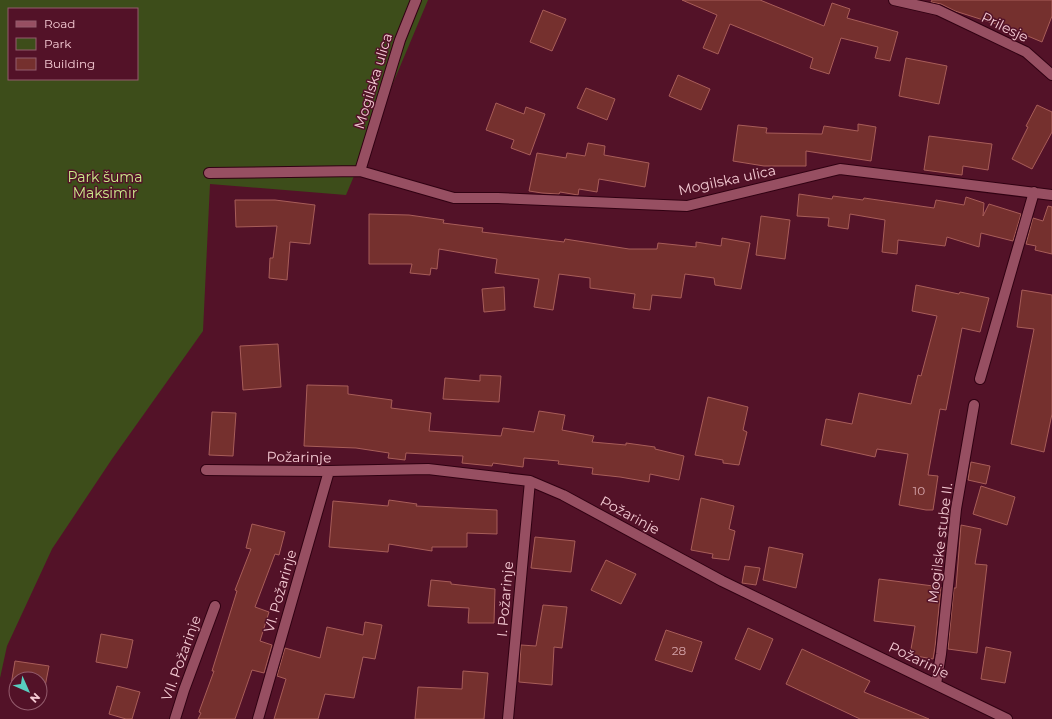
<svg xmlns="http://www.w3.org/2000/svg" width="1052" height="719" font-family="Montserrat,sans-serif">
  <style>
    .green { fill: #3d4d1a; fill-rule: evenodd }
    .building { fill: #75302e; stroke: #a85d59 }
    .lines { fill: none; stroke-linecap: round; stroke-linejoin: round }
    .minor-casing { stroke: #300112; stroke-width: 12 }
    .minor { stroke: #974f62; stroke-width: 10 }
    .labels { text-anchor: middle; stroke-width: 3; stroke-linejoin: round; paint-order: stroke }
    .number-label { font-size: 12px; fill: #d5a4aa }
    .street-label { font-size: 14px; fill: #f5cbd4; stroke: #531228 }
    .park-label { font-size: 14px; fill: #cbec8b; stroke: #531228 }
  </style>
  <rect width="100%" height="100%" fill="#531228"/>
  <path class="green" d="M0,0H428L346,195L210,184L203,331L112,459L52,549L7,646L0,678ZM9,9H137V79H9Z"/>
  <path class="building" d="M682,0H760L824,26L832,3L850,9L847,18L898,32L890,61L875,58L878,47L841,38L829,74L810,68L813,58L730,24L718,54L703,48L717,15Z
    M932,0H1052V16L1042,42L999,24V25L955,11L941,4L931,2Z
    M543,10L566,19L552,51L530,42Z
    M906,58L947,66L939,104L899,96Z
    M678,75L710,89L701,110L669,96Z
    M586,88L615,99L607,120L577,108Z
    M496,103L524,114L526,107L545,114L530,155L511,148L514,140L486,130Z
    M1037,105L1052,112V132L1032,169L1012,159L1028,127L1026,126Z
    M858,124L876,127L871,161L806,151V166H764L733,161L738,125L767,128L766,133L822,134L824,126L858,131Z
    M929,136L992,144L988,170L963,166L962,175L924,170Z
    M588,143L605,146L604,155L649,163L645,187L599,179L597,192L579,189L578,195L560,192L559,194L542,193L529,191L537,153L566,158L567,153L585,156Z
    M799,194L832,199L833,196L863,200L864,198L934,208L936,200L964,205L966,197L984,203L983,216L989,204L1021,214L1013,241L981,233L979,247L947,237L945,246L898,240L897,254L882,252L885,220L850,214L848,229L828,226L829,218L797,216Z
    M235,200H275L315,205L310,244L290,242L287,280L269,278L270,258H273L277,226L236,227Z
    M1048,206L1052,207V254L1035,250L1036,246L1026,244L1033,218L1043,221Z
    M369,214L409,215L444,220L443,223L483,228L482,232L564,242L565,239L629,249H657L658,243L696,247V242L721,246L722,238L750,243L741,289L715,285L714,278L685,274L681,298L652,295L650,310L633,308L635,294L590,288V278L559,274L553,310L534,307L539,279L495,273L497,259L439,249L437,269L431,268L430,275L410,273L412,264H369Z
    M761,216L790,220L785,259L756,255Z
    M916,285L959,294L960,292L989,298L980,332L962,328L946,410L940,409L928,475L938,476L933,510H926L899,505L908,454L877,449L875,457L821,445L826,419L852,424L859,393L911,404L918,375L921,376L937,316L912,311Z
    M504,287L505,310L484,312L482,289Z
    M1022,290L1052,295V414L1044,452L1011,444L1034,329L1017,327Z
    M278,344L281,387L243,390L240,346Z
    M480,375L501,376L499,402L443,399L445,378L480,381Z
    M307,385L348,386V394L392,400L391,408L431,413L429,431L501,436L503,428L534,432L539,411L565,415L562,430L594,436L592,442L626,445V443L655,447V449L684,456L679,480L650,474L649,482L620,477L592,474L593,468L558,464L559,461L524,458L523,467L493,463L492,466L462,463L463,456L406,453L405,460L388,458L389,453L356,448L304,446Z
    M708,397L748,407L743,430L747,432L739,465L723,463V460L695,455Z
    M212,412L236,413L233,456L209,455Z
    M971,462L990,466L986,484L968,480Z
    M981,486L1015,497L1007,525L973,514Z
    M701,498L734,506L729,529L735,531L729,560L712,558L713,554L691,550Z
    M389,500L417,504L416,506L497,510V534L467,533V547H432V551L389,544L388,552L329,547L333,501L388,506Z
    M252,524L285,532L279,555L275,554L255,607L269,612L260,641L272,645L264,673L252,670L235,719H198L201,713L199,712L214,671H212L237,591L235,590L251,549L246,548Z
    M961,525L981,529L975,564L987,565L977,653L948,649L954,588H956Z
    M535,537L575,541L571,572L531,568Z
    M769,547L803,554L796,588L763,580Z
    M606,560L636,574L621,604L591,590Z
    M745,566L760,568L756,585L742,583Z
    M879,579L941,587L935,647L933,659L910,655L915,626L874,621Z
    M431,580L451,582V584L495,589L494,623H468L469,608L428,606Z
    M543,605L567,607L562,648L554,647L552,685L519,682L521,645L536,646Z
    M365,622L382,625L375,659L363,657L354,698L325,694L318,719H274L286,679L277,676L285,648L320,658L327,627L363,635Z
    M748,628L773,639L760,670L735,659Z
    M666,630L702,642L692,672L655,660Z
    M101,634L133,640L127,668L96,662Z
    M986,647L1011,652L1005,683L981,679Z
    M802,649L870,681L864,692L929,719H860L786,684Z
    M15,661L49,666L43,697H40V679H16V692L10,691Z
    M463,671L488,673L484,719H415L418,687L462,689Z
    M117,686L140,692L132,719H126L109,714Z"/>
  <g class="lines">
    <g class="minor-casing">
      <path id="minor" d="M894,0L938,10L1026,52L1052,75
        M360,171L400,40L416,0
        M209,173L360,171L454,198H498L687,206L840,169L1052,195
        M980,379L1034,192
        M206,470L329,471L428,469L530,481L563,495L722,581L1007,719
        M936,684L941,654L956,509L974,405
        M175,719L184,690L215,606
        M258,719L329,471
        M508,719L530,481"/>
    </g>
    <use href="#minor" class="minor"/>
  </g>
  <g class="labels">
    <g class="number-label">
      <text x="919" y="495">10</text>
      <text x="679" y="655">28</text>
    </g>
    <g class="street-label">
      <text transform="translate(1005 27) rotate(26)" y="5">Prilesje</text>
      <text transform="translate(373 81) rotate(-73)" y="5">Mogilska ulica</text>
      <text transform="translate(727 180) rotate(-12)" y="5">Mogilska ulica</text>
      <text transform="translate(299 457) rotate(1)" y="5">Požarinje</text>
      <text transform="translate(630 515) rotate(28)" y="5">Požarinje</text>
      <text transform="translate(940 543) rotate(-83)" y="5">Mogilske stube II.</text>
      <text transform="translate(280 591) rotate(-74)" y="5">VI. Požarinje</text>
      <text transform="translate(505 599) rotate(-85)" y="5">I. Požarinje</text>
      <text transform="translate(181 658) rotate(-70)" y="5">VII. Požarinje</text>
      <text transform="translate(919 660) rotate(26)" y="5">Požarinje</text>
    </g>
    <g class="park-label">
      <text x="105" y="182">Park šuma<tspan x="105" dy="16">Maksimir</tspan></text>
    </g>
  </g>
  <rect x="8" y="8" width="130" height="72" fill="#531228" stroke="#945c6d"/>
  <rect x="16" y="21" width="20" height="6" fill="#974f62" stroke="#945c6d"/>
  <text x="44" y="28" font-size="12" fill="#f5cbd4">Road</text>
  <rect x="16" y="38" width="20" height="12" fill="#3d4d1a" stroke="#945c6d"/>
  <text x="44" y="48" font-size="12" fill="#f5cbd4">Park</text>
  <rect x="16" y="58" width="20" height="12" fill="#75302e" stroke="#945c6d"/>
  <text x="44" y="68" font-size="12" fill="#f5cbd4">Building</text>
  <g transform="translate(28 691) rotate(135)"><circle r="19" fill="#531228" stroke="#945c6d"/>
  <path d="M0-3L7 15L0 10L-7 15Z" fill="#58cebf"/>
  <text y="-6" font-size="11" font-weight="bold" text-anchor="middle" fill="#f5cbd4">N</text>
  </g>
</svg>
